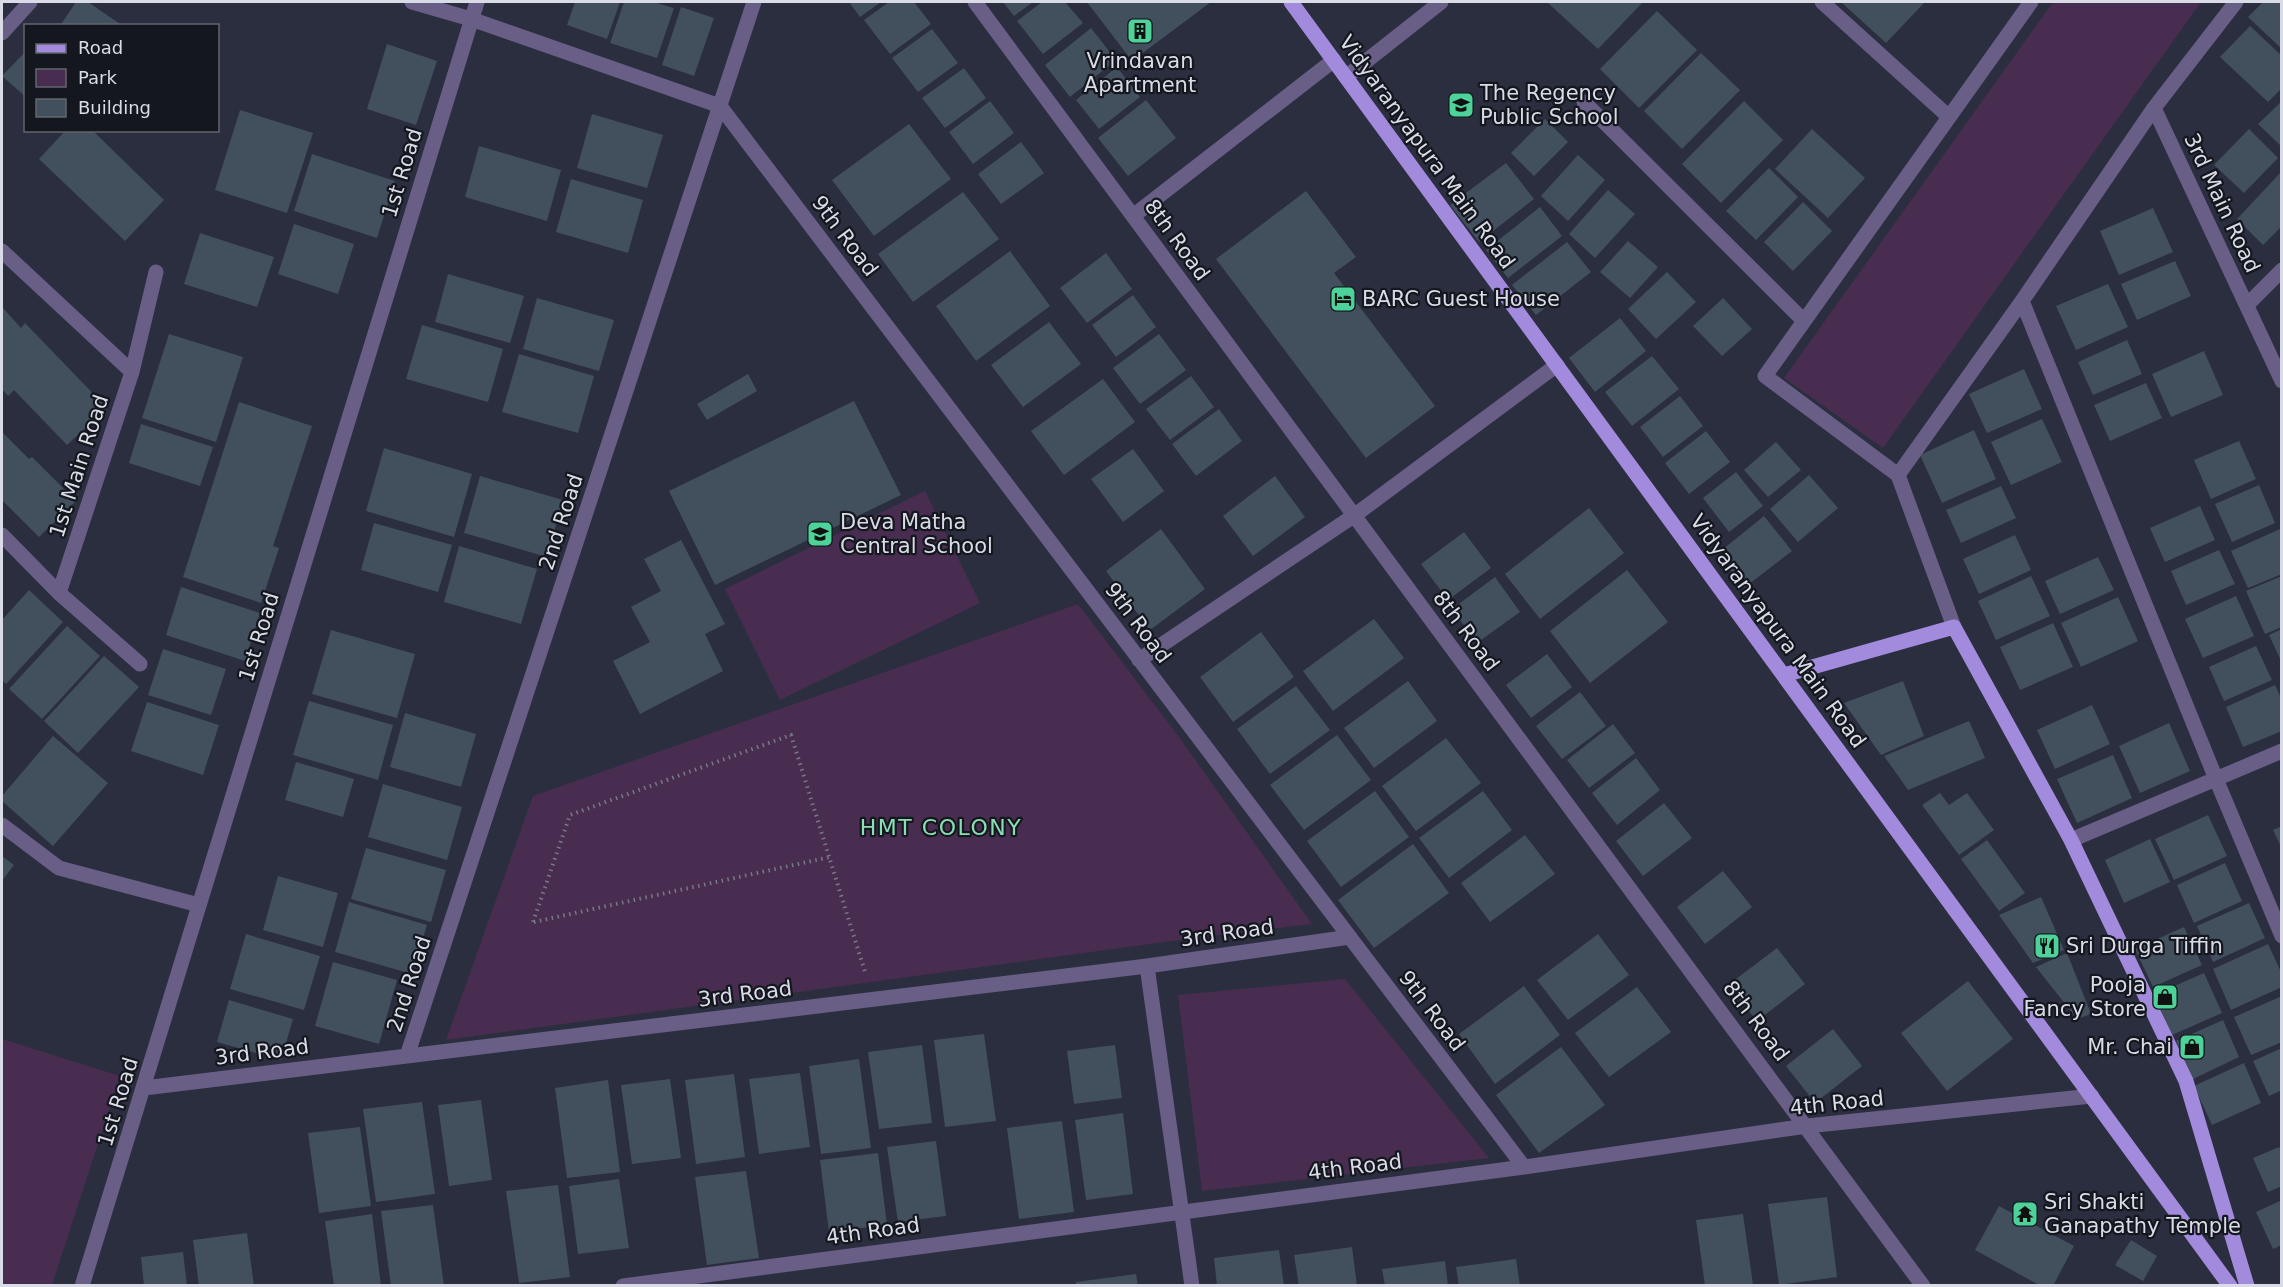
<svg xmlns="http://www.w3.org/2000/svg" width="2283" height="1287" font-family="'DejaVu Sans',sans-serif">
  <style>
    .green { fill: #482d50 }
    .building { fill: #42505e }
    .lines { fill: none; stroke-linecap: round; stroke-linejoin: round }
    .path { stroke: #767987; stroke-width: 4; stroke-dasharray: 1.5 4.5; stroke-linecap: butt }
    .minor { stroke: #695e86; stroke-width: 15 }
    .major { stroke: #a28bdc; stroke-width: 15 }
    .labels { text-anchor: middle; stroke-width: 4.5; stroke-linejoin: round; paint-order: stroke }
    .poi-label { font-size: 21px; fill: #d9dce6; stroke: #15171e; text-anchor: start }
    .street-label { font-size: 21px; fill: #d9dce6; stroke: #15171e }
    .neighbourhood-label { font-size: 22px; letter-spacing: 1.5px; fill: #8bddb4; stroke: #15171e }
  </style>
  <rect width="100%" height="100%" fill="#2a2e3f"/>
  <path class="green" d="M2053,2H2201L1883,448L1784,378Z
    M925,491L980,603L780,700L725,589Z
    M1078,604L1179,737L1312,924L1201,937L446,1040L533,796Z
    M1345,979L1489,1158L1202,1191L1178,995Z
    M2,1039L120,1076L52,1285H2Z"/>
  <path class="building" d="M76,2H88L123,26H60Z
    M575,2H620L607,39L567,25Z
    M624,2H653L674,8L657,58L610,43Z
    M849,2H881L860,17Z
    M889,2H914L931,24L890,54L864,20Z
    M1003,2H1033L1014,16Z
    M1042,2H1065L1083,23L1043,54L1017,21Z
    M1087,2H1211L1132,61Z
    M1547,2H1643L1598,49Z
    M1841,2H1925L1886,43Z
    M2263,2H2282V49L2248,17Z
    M681,7L714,18L694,76L662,65Z
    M1657,11L1697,50L1639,108L1600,69Z
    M2250,26L2282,56V88L2268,102L2220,57Z
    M1091,28L1116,60L1070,97L1045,65Z
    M932,29L958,63L918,92L892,58Z
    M387,44L437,61L416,125L367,109Z
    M26,51V97L2,76Z
    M1701,53L1740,90L1682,149L1644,111Z
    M1117,67L1140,97L1099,129L1076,100Z
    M964,68L986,98L945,128L922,98Z
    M1146,100L1176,138L1128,176L1098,138Z
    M990,101L1014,133L973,164L949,132Z
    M1744,101L1783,140L1721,203L1682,164Z
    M2282,101V147L2258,124Z
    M240,110L313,133L287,213L215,190Z
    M592,114L663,135L647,188L577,168Z
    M1545,119L1568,142L1534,176L1511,153Z
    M909,124L951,179L874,236L832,180Z
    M1812,129L1865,178L1828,218L1775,169Z
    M2249,129L2278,158L2244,193L2214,165Z
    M66,130H92L164,200L125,241L39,159Z
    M1021,142L1044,173L1001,204L978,174Z
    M479,146L561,170L547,221L465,197Z
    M312,154L395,181L377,238L294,211Z
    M1578,155L1605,180L1568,221L1541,196Z
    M1506,163L1534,199L1479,242L1450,205Z
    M1769,168L1798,197L1756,240L1726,211Z
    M2282,171V226L2263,245L2237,219Z
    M571,179L643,200L628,253L556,232Z
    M1608,190L1635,214L1595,258L1569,234Z
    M1306,191L1356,257L1334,273L1435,406L1366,458L1216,259Z
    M963,192L999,239L913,302L878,254Z
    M1803,202L1832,231L1793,271L1764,242Z
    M1540,207L1562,236L1508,278L1486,250Z
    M2153,208L2173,252L2119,275L2100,231Z
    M294,224L354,244L338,294L278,274Z
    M200,233L274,257L257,307L184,284Z
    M1628,241L1658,267L1630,298L1600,272Z
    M1567,242L1591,272L1536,315L1512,285Z
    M1010,251L1050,306L976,361L936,306Z
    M1106,253L1132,289L1087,323L1060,288Z
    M2175,261L2191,296L2137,320L2121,284Z
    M1667,272L1696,302L1656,339L1628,309Z
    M448,274L524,296L510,343L435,322Z
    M2108,284L2128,327L2076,350L2056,306Z
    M1133,295L1156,327L1116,357L1092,325Z
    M537,298L614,320L599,371L523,349Z
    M1723,298L1752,329L1722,356L1693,326Z
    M2,307L21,328L25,323L107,408L67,445L14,390L8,396L2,389Z
    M1620,318L1646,351L1595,392L1569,358Z
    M1049,322L1081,364L1023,407L991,365Z
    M422,325L503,349L488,402L406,379Z
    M169,334L243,357L216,442L142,418Z
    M1159,334L1186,370L1140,404L1113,368Z
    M2127,340L2142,374L2093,395L2078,362Z
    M2204,351L2223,395L2171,417L2152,374Z
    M519,354L594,376L578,433L502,412Z
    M1652,356L1679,389L1632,426L1605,392Z
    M2024,369L2042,409L1987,433L1969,394Z
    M748,374L757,391L707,420L697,404Z
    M1191,376L1214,407L1170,440L1146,409Z
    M1103,379L1135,422L1064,475L1031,431Z
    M2146,383L2162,418L2110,441L2094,405Z
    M1680,396L1703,426L1663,457L1640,427Z
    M854,401L901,495L715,585L669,491Z
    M239,402L312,426L273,546L279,548L261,603L183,577Z
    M1219,409L1242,441L1196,476L1172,444Z
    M2042,419L2062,462L2011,485L1991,442Z
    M141,424L213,447L200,486L129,463Z
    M1974,430L1996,479L1942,503L1920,455Z
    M1706,431L1730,462L1689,494L1665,463Z
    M2,432L29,459L32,457L76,501L39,537L2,500Z
    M2239,441L2256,479L2211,499L2194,460Z
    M1776,442L1801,470L1768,497L1744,470Z
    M384,448L472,474L454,537L366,511Z
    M1133,449L1164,491L1123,522L1091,479Z
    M1736,472L1763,506L1729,532L1703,498Z
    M1809,475L1838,508L1798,542L1770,509Z
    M480,476L563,500L547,557L464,533Z
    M1275,476L1305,517L1253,556L1223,516Z
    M2259,485L2275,523L2232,542L2215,504Z
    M2001,486L2016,518L1961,543L1946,510Z
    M2200,506L2215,540L2165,562L2150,528Z
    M1589,508L1624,553L1540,619L1505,574Z
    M1764,516L1792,551L1744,588L1717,554Z
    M374,523L452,545L438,592L361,570Z
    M1161,529L1205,589L1150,630L1106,571Z
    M2280,529L2282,574L2248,588L2231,551Z
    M1464,532L1491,568L1448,600L1421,564Z
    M2015,535L2031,570L1979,594L1963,559Z
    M681,540L725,624L705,634L723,671L640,714L613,661L650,642L631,607L661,591L644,559Z
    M459,546L537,569L521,624L444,602Z
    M2219,550L2235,584L2186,605L2171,571Z
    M2098,557L2114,590L2060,614L2045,581Z
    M1627,570L1668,622L1590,683L1550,631Z
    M2031,576L2050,616L1996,640L1978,601Z
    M2282,576V627L2265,634L2246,591Z
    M1495,577L1520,612L1477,643L1452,609Z
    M181,587L260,613L245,661L166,635Z
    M29,590L63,622L6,684L2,680V620Z
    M2236,596L2254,636L2203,658L2185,619Z
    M2118,597L2138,641L2081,667L2061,623Z
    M1374,619L1404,658L1333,711L1303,671Z
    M2053,623L2073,667L2020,690L2000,647Z
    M67,626L100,656L42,719L9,689Z
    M2282,629V663L2269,635Z
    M331,630L415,654L397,718L312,694Z
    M1261,632L1294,677L1233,722L1200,677Z
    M2256,646L2272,680L2224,701L2209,667Z
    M163,649L226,669L211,715L148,695Z
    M1547,654L1572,687L1531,718L1506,685Z
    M104,656L139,687L78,753L44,721Z
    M1408,681L1437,721L1374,768L1344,728Z
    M1903,681L1924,736L1881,755L1844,703Z
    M2275,685L2282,700V731L2243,747L2226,707Z
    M1296,686L1330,730L1270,774L1237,729Z
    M1580,692L1606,726L1562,759L1536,726Z
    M309,701L393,725L378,780L293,755Z
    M147,702L219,725L203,775L131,751Z
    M2092,705L2110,744L2055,769L2037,730Z
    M405,713L476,734L461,787L390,767Z
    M1969,721L1985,758L1908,790L1884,756Z
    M2169,723L2190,771L2140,793L2119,746Z
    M1613,724L1635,753L1589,788L1567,760Z
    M1337,735L1371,780L1304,830L1270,785Z
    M53,736L108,783L53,846L2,801V796Z
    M1446,738L1481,783L1416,831L1382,786Z
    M2113,755L2132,798L2077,823L2057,779Z
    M1636,758L1660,790L1617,825L1592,793Z
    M296,762L354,779L343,817L285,800Z
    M383,784L462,807L447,860L368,837Z
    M1375,791L1409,837L1341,887L1307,841Z
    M1483,791L1512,830L1449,878L1419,838Z
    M1940,793L1949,805L1967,793L1994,830L1959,855L1922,805Z
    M1664,803L1692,838L1643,876L1616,841Z
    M2208,815L2227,856L2174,880L2155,839Z
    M2282,826V849L2273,830Z
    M1525,835L1555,874L1490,922L1461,883Z
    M2150,839L2170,882L2124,903L2105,860Z
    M1987,840L2025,893L1999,911L1961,859Z
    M1413,844L1449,893L1374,948L1338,900Z
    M366,848L446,870L431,922L351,899Z
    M2,856L14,865L2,881Z
    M2225,863L2242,901L2194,923L2177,885Z
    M1723,871L1752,907L1705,944L1677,907Z
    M278,876L338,893L323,947L263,930Z
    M2041,897L2064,950L2033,963L1999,915Z
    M349,902L427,925L412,974L335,952Z
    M2249,903L2265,938L2213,962L2197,926Z
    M2184,927L2202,965L2153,987L2135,949Z
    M246,934L320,956L304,1010L230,989Z
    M1598,934L1629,975L1568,1020L1537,980Z
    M2268,944L2282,974V987L2231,1010L2213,969Z
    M1777,948L1805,984L1757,1021L1728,985Z
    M2067,953L2091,1014L2077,1019L2036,967Z
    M333,962L397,980L379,1044L315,1026Z
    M2204,973L2222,1013L2172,1035L2154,995Z
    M1968,981L2013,1039L1947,1091L1901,1033Z
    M1524,986L1560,1035L1495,1084L1459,1034Z
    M1637,987L1671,1032L1609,1077L1575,1033Z
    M2282,996V1042L2251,1055L2234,1017Z
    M229,1000L293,1019L281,1060L217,1042Z
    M2223,1020L2239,1057L2193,1079L2176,1041Z
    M1833,1029L1862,1066L1815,1103L1786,1066Z
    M984,1034L996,1121L945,1127L934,1040Z
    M922,1045L932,1123L879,1129L868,1052Z
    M1115,1045L1122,1098L1074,1104L1067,1051Z
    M1561,1047L1605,1105L1539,1153L1496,1095Z
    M2282,1048V1090L2269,1096L2253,1061Z
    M859,1059L871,1148L821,1154L809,1066Z
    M2244,1063L2261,1103L2212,1125L2194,1086Z
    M800,1073L810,1147L759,1154L749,1079Z
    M734,1074L745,1157L696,1164L685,1080Z
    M670,1079L681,1158L632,1164L621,1085Z
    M608,1080L620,1172L567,1178L555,1088Z
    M481,1100L492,1180L449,1186L438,1105Z
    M422,1102L435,1194L376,1202L363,1109Z
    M1123,1113L1133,1194L1086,1200L1075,1120Z
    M1062,1121L1074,1212L1019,1219L1007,1128Z
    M360,1127L371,1206L319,1213L308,1133Z
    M936,1141L946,1216L898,1222L887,1147Z
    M2279,1147L2282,1152V1186L2268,1192L2253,1158Z
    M878,1153L887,1225L829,1232L820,1160Z
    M746,1171L759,1258L707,1265L695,1177Z
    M619,1179L629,1248L578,1254L569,1186Z
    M558,1185L570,1277L519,1283L506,1191Z
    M1827,1197L1837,1277L1779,1285L1768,1204Z
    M2282,1200V1245L2273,1249L2256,1212Z
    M433,1205L444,1286H391L381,1211Z
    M1999,1206L2074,1246L2053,1286H2041L1975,1250Z
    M372,1214L381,1286H334L325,1221Z
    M1743,1214L1753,1285L1705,1286L1696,1220Z
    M247,1233L254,1286H199L193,1240Z
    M2131,1240L2157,1256L2143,1281L2115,1265Z
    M1352,1247L1357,1286H1299L1294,1255Z
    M1279,1250L1284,1286H1217L1214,1258Z
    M183,1252L187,1286H144L141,1257Z
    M1516,1259L1520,1286H1459L1456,1267Z
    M1445,1261L1448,1286H1385L1382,1269Z
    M1136,1274L1138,1286H1076V1282Z"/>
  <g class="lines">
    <path class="path" d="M533,922L570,815L791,735L866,975
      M534,922L830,857"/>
    <path class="minor" d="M412,2L471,19L720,106L1524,1167
      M975,2L1923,1286
      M1822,2L1949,117
      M2,33L30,2
      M1346,77L1441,2
      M1584,102L1804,321
      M2154,108L2282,381
      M1133,216L1334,60
      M2,251L132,372
      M2022,301L2216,779L2282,936
      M2247,305L2282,270
      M1898,475L1765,376L2031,2
      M2,535L59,593L132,372L156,272
      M59,593L140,664
      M1954,627L1898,475L2022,301L2154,108L2236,2
      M1139,660L1355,515L1557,365
      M2,825L59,868L199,905
      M2071,840L2282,751
      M1147,966L1192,1286
      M407,1056L754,2
      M144,1088L1147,966L1350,937
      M82,1286L477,2
      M623,1286L1524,1167L1807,1126L2092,1096"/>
    <path class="major" d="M1291,2L2230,1286
      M1784,675L1954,627L2071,840L2186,1081L2247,1286"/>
  </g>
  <defs>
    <g id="building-square" transform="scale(1.35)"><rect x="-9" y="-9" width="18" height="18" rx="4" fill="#4dd39a" stroke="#15171e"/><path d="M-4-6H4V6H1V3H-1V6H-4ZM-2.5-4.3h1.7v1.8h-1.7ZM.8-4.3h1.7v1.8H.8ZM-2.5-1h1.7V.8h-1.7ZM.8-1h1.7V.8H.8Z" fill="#111"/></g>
    <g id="school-square" transform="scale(1.35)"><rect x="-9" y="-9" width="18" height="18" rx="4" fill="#4dd39a" stroke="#15171e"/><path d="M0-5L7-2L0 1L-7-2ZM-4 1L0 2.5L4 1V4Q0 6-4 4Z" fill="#111"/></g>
    <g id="hotel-square" transform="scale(1.35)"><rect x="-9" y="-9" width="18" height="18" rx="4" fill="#4dd39a" stroke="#15171e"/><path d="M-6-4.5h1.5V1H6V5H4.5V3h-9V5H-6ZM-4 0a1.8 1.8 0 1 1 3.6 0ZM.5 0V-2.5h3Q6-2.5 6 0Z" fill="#111"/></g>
    <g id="restaurant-square" transform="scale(1.35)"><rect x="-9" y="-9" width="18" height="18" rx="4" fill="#4dd39a" stroke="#15171e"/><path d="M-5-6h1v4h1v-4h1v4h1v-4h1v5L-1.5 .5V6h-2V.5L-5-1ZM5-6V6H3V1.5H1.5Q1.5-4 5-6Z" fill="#111"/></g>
    <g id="shop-square" transform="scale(1.35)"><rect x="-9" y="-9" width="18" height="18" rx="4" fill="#4dd39a" stroke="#15171e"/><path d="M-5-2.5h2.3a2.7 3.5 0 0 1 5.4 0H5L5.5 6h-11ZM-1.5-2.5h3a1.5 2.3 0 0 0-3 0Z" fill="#111"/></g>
    <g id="temple-square" transform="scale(1.35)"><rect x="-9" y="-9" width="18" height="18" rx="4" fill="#4dd39a" stroke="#15171e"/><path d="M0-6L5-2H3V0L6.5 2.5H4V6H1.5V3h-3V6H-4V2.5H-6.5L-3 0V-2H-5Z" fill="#111"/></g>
  </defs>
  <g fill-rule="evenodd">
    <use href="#building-square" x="1140" y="31"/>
    <use href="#school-square" x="1461" y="105"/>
    <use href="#hotel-square" x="1343" y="299"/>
    <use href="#school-square" x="820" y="534"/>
    <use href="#restaurant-square" x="2047" y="946"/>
    <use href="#shop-square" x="2165" y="997"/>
    <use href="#shop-square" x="2192" y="1047"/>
    <use href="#temple-square" x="2025" y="1214"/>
  </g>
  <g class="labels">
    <g class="poi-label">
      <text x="1140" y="68" text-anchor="middle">Vrindavan<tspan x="1140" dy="24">Apartment</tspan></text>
      <text x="1480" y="100">The Regency<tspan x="1480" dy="24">Public School</tspan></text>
      <text x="1362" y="306">BARC Guest House</text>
      <text x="840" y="529">Deva Matha<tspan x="840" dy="24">Central School</tspan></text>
      <text x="2066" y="953">Sri Durga Tiffin</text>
      <text x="2146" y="992" text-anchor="end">Pooja<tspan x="2146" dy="24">Fancy Store</tspan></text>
      <text x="2172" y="1054" text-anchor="end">Mr. Chai</text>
      <text x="2044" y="1209">Sri Shakti<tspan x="2044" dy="24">Ganapathy Temple</tspan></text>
    </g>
    <g class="street-label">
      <text transform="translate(1427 152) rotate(54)" y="7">Vidyaranyapura Main Road</text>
      <text transform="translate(402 173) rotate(-73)" y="7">1st Road</text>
      <text transform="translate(2222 203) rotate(65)" y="7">3rd Main Road</text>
      <text transform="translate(845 236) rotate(53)" y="7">9th Road</text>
      <text transform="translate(1177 240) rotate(54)" y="7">8th Road</text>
      <text transform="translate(79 466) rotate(-72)" y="7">1st Main Road</text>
      <text transform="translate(561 522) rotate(-72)" y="7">2nd Road</text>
      <text transform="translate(1138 623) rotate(53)" y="7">9th Road</text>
      <text transform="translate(1466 631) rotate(53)" y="7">8th Road</text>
      <text transform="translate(1778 631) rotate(54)" y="7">Vidyaranyapura Main Road</text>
      <text transform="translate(259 637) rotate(-73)" y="7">1st Road</text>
      <text transform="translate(1227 933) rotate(-8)" y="7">3rd Road</text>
      <text transform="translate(409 984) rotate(-72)" y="7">2nd Road</text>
      <text transform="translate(745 994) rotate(-7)" y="7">3rd Road</text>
      <text transform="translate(1432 1011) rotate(53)" y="7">9th Road</text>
      <text transform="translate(1756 1021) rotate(53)" y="7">8th Road</text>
      <text transform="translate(262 1052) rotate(-7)" y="7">3rd Road</text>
      <text transform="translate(118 1102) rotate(-73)" y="7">1st Road</text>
      <text transform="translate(1837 1103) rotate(-6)" y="7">4th Road</text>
      <text transform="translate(1355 1167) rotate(-7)" y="7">4th Road</text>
      <text transform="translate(873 1231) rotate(-8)" y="7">4th Road</text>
    </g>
    <g class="neighbourhood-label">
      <text x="941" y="835">HMT COLONY</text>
    </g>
  </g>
  <rect width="2283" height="1287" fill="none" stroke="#d9dce6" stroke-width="6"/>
  <rect x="24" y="24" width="195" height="108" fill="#15171e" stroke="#63666e" stroke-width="1.5"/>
  <rect x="36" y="44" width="30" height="9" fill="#a28bdc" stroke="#63666e" stroke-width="1.5"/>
  <text x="78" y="54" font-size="18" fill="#d9dce6">Road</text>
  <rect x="36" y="69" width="30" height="18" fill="#482d50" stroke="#63666e" stroke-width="1.5"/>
  <text x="78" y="84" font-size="18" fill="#d9dce6">Park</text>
  <rect x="36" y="99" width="30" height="18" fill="#42505e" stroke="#63666e" stroke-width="1.5"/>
  <text x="78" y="114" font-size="18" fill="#d9dce6">Building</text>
</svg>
